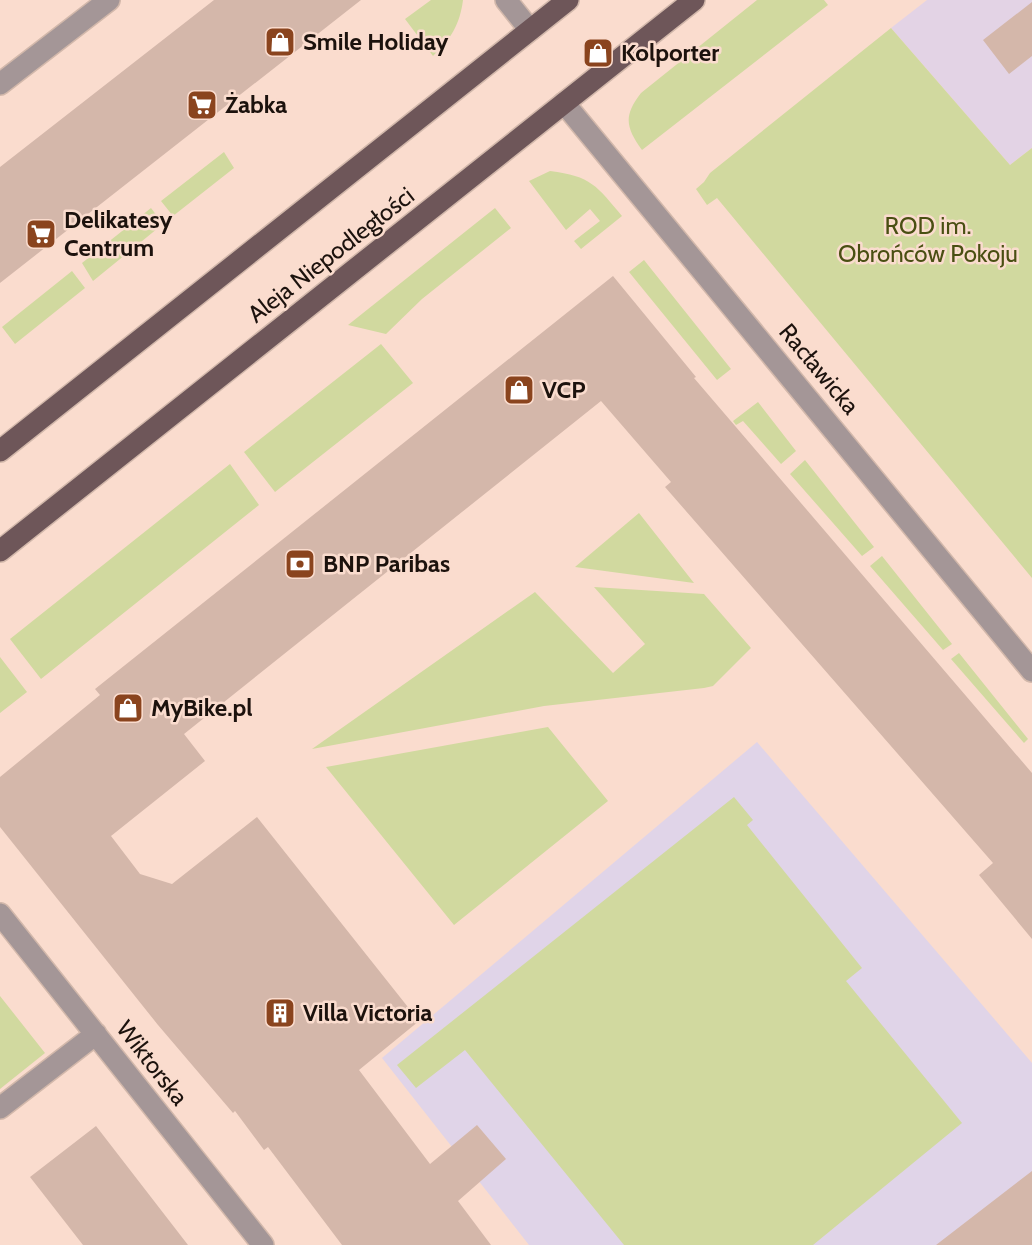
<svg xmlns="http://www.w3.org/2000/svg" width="1032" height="1245" font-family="Cabin,sans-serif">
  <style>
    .industrial { fill: #e3d3e5 }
    .education { fill: #e0d4e8 }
    .green { fill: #d1d99f }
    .building { fill: #d4b7aa }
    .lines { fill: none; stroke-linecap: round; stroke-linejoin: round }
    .minor-casing { stroke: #d2b8ab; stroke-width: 24 }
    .major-casing { stroke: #d2b8ab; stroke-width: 24 }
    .minor { stroke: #a49697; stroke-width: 21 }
    .major { stroke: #6e5659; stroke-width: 21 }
    .labels { text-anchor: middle; stroke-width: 5; stroke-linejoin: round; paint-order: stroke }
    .poi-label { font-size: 24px; font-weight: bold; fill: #1c120d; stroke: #fadcce; text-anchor: start }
    .park-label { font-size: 24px; fill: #494f12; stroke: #fadcce }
    .street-label { font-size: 24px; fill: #1c120d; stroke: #fadcce }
  </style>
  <rect width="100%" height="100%" fill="#fadcce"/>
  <path class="industrial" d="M927,0H1032V148L1010,165L891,28Z"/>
  <path class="education" d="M757,742L1032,1063V1245H529L382,1058Z"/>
  <path class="green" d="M431,0H463C460,24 451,39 433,56L405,19Z
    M757,0H824L828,5L642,150C626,128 623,116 641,93Z
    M891,28L1010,165L1032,148V578L717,198L707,205L696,189L704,182L710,173Z
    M224,152L234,168L173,216L161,201Z
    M550,171C591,176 597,186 622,216L581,249L574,241L600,221L590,209L566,230L529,181Z
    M151,208L163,224L93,281L82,263Z
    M495,208L511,228L422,299L386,334L348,325Z
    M644,260L731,369L717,380L629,272Z
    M72,271L85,288L15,344L2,327Z
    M381,344L413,383L275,492L244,452Z
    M758,402L796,451L781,464L743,421L736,425L733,421Z
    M805,460L874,547L862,556L790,474Z
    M230,464L259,505L41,679L10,639Z
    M639,513L694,583L575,567Z
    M882,556L952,644L943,650L870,566Z
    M594,587L704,594L751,648L713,686L704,688L544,706L312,749L535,592L613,673L645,644Z
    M959,653L1028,739L1024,743L951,659Z
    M0,657L27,692L0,713Z
    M548,727L608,801L454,925L326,767Z
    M734,797L753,820L747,825L862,968L846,981L962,1123L813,1245H624L465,1050L416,1088L397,1065Z
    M0,996L45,1053L0,1089Z"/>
  <path class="building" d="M214,0H361L0,283V167Z
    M1032,2V56L1009,74L983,40Z
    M613,276L696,377L694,378L1032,773V939L979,875L993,863L665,487L671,482L601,401L184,734L205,761L111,836L140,874L172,884L257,817L419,1021L359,1070L430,1164L477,1125L506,1159L458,1201L491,1245H342L268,1147L264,1150L235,1111L233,1113L158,1025L0,827V777L100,695L95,689Z
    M96,1126L188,1245H83L30,1177Z
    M1032,1171V1245H936Z"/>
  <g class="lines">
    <g class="minor-casing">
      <path id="minor" d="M506,0L530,30
        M0,84L109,0
        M564,103L1032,671
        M0,914L263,1245
        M0,1108L96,1034"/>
    </g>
    <g class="major-casing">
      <path id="major" d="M0,451L568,0
        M0,551L694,0"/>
    </g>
    <use href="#minor" class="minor"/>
    <use href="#major" class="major"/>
  </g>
  <defs>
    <g id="shop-square" transform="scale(1.575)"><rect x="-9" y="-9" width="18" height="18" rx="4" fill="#8a441e" stroke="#fadcce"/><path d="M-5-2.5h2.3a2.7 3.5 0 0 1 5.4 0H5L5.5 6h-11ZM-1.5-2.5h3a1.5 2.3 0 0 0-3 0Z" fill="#fff"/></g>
    <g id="supermarket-square" transform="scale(1.575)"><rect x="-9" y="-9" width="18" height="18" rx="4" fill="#8a441e" stroke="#fadcce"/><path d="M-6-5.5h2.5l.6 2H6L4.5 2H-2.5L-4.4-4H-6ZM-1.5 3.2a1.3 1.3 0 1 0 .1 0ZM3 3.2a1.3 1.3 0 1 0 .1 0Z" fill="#fff"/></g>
    <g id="bank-square" transform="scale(1.575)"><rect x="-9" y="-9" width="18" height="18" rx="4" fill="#8a441e" stroke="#fadcce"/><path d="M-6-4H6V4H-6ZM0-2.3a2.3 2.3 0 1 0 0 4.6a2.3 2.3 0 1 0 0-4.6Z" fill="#fff"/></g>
    <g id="building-square" transform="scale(1.575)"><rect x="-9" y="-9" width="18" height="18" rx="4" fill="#8a441e" stroke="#fadcce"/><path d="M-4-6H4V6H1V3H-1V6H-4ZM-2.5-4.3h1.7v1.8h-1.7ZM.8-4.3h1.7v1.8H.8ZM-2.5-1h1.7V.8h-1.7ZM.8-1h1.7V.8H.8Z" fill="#fff"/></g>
  </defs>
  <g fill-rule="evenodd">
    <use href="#shop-square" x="280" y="42"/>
    <use href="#shop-square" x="598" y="53"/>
    <use href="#supermarket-square" x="202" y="105"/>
    <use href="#supermarket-square" x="41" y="234"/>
    <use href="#shop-square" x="519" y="390"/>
    <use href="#bank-square" x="300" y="564"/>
    <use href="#shop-square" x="128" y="708"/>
    <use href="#building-square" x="280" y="1013"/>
  </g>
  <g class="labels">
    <g class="poi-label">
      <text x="303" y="50">Smile Holiday</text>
      <text x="621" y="61">Kolporter</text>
      <text x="225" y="113">Żabka</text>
      <text x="64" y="228">Delikatesy<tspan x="64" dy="28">Centrum</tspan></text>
      <text x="542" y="398">VCP</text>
      <text x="323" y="572">BNP Paribas</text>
      <text x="151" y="716">MyBike.pl</text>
      <text x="303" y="1021">Villa Victoria</text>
    </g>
    <g class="park-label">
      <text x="928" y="234">ROD im.<tspan x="928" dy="28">Obrońców Pokoju</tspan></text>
    </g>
    <g class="street-label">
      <text transform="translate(331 255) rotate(-38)" y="8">Aleja Niepodległości</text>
      <text transform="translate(819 369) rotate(50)" y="8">Racławicka</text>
      <text transform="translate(152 1063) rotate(52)" y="8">Wiktorska</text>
    </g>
  </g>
</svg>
